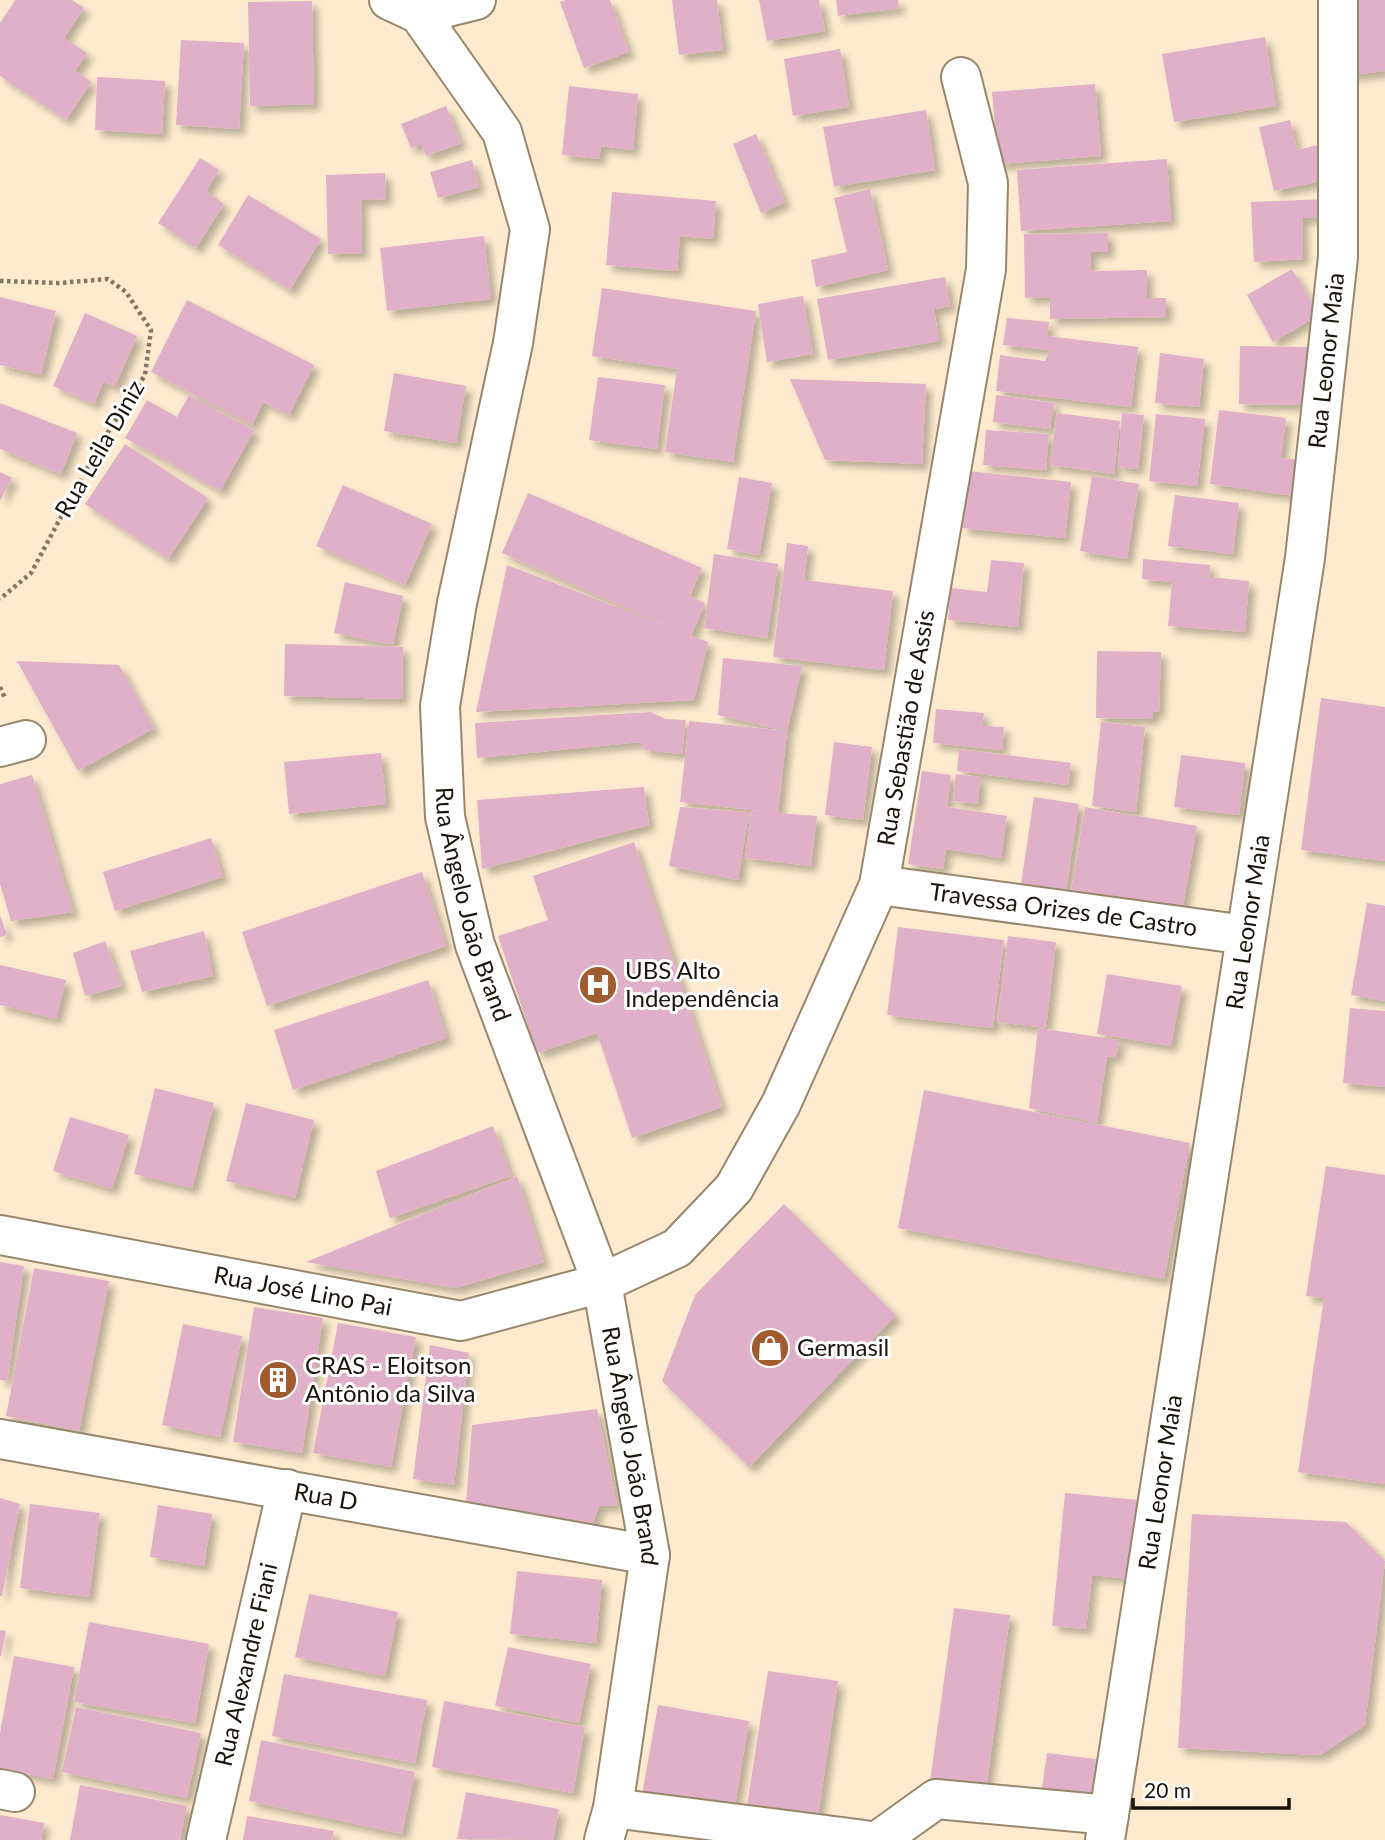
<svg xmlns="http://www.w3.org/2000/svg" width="1385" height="1840" font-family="Lato,sans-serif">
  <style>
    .building { fill: #e0afc8; filter: url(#shadow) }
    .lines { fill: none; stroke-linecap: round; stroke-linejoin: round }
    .minor-casing { stroke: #97876c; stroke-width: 42 }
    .path { stroke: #827664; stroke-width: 4.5; stroke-dasharray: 3.5 3.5; stroke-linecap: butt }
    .minor { stroke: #fff; stroke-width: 38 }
    .labels { text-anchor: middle; stroke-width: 6; stroke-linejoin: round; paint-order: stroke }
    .street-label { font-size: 24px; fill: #1a140a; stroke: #fff }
    .poi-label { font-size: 24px; fill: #1a140a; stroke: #fff; text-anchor: start }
  </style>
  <defs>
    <filter id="shadow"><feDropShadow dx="6" dy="6" stdDeviation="3.5" flood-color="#0004"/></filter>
  </defs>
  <rect width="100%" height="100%" fill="#feebcf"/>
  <path class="building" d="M15,0H72L84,8L64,38L87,53L75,71L91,82L66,120L0,76V23Z
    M566,0H610L629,52L584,68L560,2Z
    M672,0H717L723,50L679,55Z
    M759,0H819L825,31L767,41Z
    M836,0H898L899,8L838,16Z
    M1353,0H1385V71L1350,75Z
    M312,1L314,104L250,106L248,2Z
    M1265,37L1276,106L1174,122L1162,54Z
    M181,40L244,43L239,129L176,125Z
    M840,49L849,107L793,116L784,59Z
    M97,77L165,81L162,134L95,130Z
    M1095,84L1101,156L998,164L992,92Z
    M569,86L638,94L633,150L601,146L599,159L562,155Z
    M446,106L461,143L426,156L421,144L411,148L401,124Z
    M926,110L935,170L834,187L823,127Z
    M1290,120L1297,150L1318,145L1325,180L1274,191L1259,127Z
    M756,134L785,202L761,213L733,144Z
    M200,158L219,170L206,191L224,204L196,248L158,223Z
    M1167,159L1171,221L1021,231L1017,170Z
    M472,160L479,187L438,198L430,172Z
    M385,173L386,199L361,200L362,253L328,254L326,175Z
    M870,189L888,270L816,287L811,260L847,252L834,198Z
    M612,192L716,201L713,239L680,236L677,271L606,265Z
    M248,195L321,239L290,290L218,245Z
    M1326,199L1327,217L1302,218L1303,259L1254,262L1251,202Z
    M1108,233V252H1091V271L1147,270V298H1166V317L1050,319V297L1025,298L1024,234Z
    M484,236L491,299L387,311L380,248Z
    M1292,269L1319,315L1273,342L1247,295Z
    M945,277L950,306L934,309L939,341L828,360L817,299Z
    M602,288L756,311L733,462L665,452L677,369L592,356Z
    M803,296L813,354L767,362L758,304Z
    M0,297L56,311L41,375L0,365Z
    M187,300L314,365L289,415L263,402L252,425L151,372Z
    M85,313L137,336L115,386L103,382L94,404L53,386Z
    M1007,318L1049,322L1047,336L1138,347L1131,407L996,391L1000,355L1045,361L1050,350L1003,345Z
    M1240,346L1309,347V405L1239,404Z
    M1160,353L1204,359L1199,407L1155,403Z
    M394,373L466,386L456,443L384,431Z
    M598,377L665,385L657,449L589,440Z
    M790,379L926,384L922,464L825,460Z
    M189,395L254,430L220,491L125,438L147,400L177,417Z
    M996,395L1054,403L1050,429L993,422Z
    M0,403L77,433L61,474L0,449Z
    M1219,410L1286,418L1281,458L1299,460L1295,496L1210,484Z
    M1057,413L1120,421L1114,474L1050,465Z
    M1122,413L1144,415L1138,469L1118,467Z
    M1156,414L1205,419L1197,486L1149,481Z
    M986,430L1049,434L1046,470L983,465Z
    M125,444L208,498L168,559L85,504Z
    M968,471L1071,482L1065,538L962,528Z
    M0,472L12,478L0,501Z
    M1092,476L1139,484L1127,559L1080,551Z
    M739,477L772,483L759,555L727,549Z
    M343,485L432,524L405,585L316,546Z
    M528,493L702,568L690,596L705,603L691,636L708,642L694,700L476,712L507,565L672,628L502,553Z
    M1175,495L1239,503L1233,554L1168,546Z
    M787,543L808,546L804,580L893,591L884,670L773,657Z
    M714,554L778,564L767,638L704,628Z
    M1143,559L1210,565L1209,577L1249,581L1245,632L1168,626L1172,582L1142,579Z
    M991,560L1024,563L1018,627L948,620L951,588L987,592Z
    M345,582L403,596L393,645L334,633Z
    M285,644L403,647L402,699L284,696Z
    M1097,651L1161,652L1159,711L1153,712V719L1096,718Z
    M723,658L802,666L787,731L718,715Z
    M17,661L119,665L154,728L78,771Z
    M1321,698L1385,707V861L1301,850Z
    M936,709L984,713L982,726L1004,727L1002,750L933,743Z
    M651,712L665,719L686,720L682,754L645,750L641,742L477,758L475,723Z
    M689,721L787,731L778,813L817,816L811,866L745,858L751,811L769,812L680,802Z
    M1101,722L1145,727L1136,812L1092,806Z
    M834,742L872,747L863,820L825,815Z
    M959,749L1071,763L1068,785L957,771Z
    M381,753L386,804L289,814L284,762Z
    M1181,755L1245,763L1239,815L1174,807Z
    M922,771L951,775L947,807L1007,816L1001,858L946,849L943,869L908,864Z
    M956,774L980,777L978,804L953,801Z
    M32,775L73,912L11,921L0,884V784Z
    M644,787L649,825L482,869L477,800Z
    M1034,797L1079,804L1066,891L1021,884Z
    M680,807L749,812L738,880L669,866Z
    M1085,807L1197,826L1182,911L1071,892Z
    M211,838L223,877L115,911L103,872Z
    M634,842L722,1107L632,1138L597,1033L537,1053L498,936L548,920L533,876Z
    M422,872L446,946L267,1006L242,932Z
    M1367,903L1385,906V1001L1351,995Z
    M0,915L7,935L0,937Z
    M898,927L1004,940L993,1028L887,1015Z
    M204,931L213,976L142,992L130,951Z
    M1008,936L1056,942L1046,1028L997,1022Z
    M105,941L122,986L85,996L73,953Z
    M0,965L66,980L56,1019L0,1005Z
    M1107,974L1182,986L1171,1046L1097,1034Z
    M428,980L447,1038L293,1090L274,1030Z
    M1350,1008L1385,1011V1087L1343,1083Z
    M1038,1028L1119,1040L1116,1058L1107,1056L1097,1123L1029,1108Z
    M155,1088L214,1103L192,1188L134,1174Z
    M924,1090L1190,1143L1164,1279L898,1228Z
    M246,1103L314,1120L295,1198L226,1181Z
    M70,1117L129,1135L112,1189L53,1171Z
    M493,1126L511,1176L390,1218L376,1171Z
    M1326,1166L1385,1175V1484L1298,1472L1324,1298L1306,1296Z
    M517,1176L544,1262L455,1288L306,1262Z
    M784,1204L896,1315L749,1467L662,1381L695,1295Z
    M0,1262L24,1266L7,1381L0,1380Z
    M34,1268L109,1281L79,1431L6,1416Z
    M254,1307L323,1318L302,1453L233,1442Z
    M338,1323L416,1337L391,1467L313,1453Z
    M183,1324L242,1336L220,1437L162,1425Z
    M430,1345L469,1353L454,1485L413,1479Z
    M597,1409L617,1505L599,1506L592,1526L466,1504L472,1425Z
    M1065,1493L1139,1500L1131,1579L1092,1575L1086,1629L1052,1626Z
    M0,1498L20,1504L2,1596H0Z
    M30,1504L100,1513L89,1597L20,1588Z
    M158,1505L212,1514L204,1566L150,1557Z
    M1192,1514L1346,1522L1385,1561L1365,1725L1320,1755L1178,1748Z
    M517,1571L602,1580L596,1643L510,1634Z
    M309,1594L398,1612L385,1676L295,1657Z
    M954,1608L1010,1615L985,1797L929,1789Z
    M89,1622L209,1644L195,1723L74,1702Z
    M0,1630L6,1631L1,1656H0Z
    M508,1647L591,1664L579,1723L495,1706Z
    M14,1656L74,1667L53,1779L0,1769V1733Z
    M768,1671L838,1681L818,1816L747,1805Z
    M284,1674L427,1700L415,1763L272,1736Z
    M444,1701L585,1727L573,1793L432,1767Z
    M658,1705L749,1721L734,1811L642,1795Z
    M76,1707L201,1733L187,1798L62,1772Z
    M261,1740L415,1772L402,1834L249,1801Z
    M1047,1753L1096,1759L1089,1808L1040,1802Z
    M80,1785L187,1806L180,1840H70Z
    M466,1792L559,1809L553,1840L457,1839Z
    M0,1815L44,1823L41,1840H0Z
    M247,1816L334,1831L332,1840H243Z"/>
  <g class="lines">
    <g class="minor-casing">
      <g id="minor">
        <path id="s1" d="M389,0L419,14L502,132L530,229L513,343L457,603L440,706L445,817L475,945L602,1283L650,1555L613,1808L604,1840"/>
        <path d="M419,14L476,0"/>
        <path d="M0,747L26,740"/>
        <path id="s2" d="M879,885L1246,935"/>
        <path id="s3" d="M0,1235L461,1321L602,1283L677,1248L734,1188L781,1104L879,885L986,269L988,183L961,77"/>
        <path id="s4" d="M0,1439L650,1555"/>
        <path d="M0,1789L15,1792"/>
        <path d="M613,1808L865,1840"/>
        <path id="s5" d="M206,1840L287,1489"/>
        <path d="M879,1840L936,1799L1109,1815"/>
        <path id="s6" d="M1105,1840L1305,558L1338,257V0"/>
      </g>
    </g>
    <path class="path" d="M0,281L59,283L108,279L126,292L151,330L145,375L99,446L31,573L0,599
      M0,687L5,698"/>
    <use href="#minor" class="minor"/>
  </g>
  <defs>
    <g id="hospital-disc" transform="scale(2.0125)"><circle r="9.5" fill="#a05c2e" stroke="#fff"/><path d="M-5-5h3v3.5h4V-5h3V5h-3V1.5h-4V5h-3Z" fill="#fff"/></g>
    <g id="shop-disc" transform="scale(2.0125)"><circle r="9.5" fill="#a05c2e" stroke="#fff"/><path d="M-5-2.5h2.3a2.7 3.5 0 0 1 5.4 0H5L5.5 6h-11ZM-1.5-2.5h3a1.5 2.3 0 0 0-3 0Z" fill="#fff"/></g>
    <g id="building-disc" transform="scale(2.0125)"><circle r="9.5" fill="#a05c2e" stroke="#fff"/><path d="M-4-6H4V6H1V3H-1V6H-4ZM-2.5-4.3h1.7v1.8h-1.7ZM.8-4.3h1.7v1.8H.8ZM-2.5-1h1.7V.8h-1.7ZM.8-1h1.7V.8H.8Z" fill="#fff"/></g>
  </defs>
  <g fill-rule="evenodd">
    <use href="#hospital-disc" x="598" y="985"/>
    <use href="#shop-disc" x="770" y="1348"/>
    <use href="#building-disc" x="278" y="1380"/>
  </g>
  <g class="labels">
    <g class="street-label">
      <text dy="8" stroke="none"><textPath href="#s6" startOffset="1496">Rua Leonor Maia</textPath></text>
      <text transform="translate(100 449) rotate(-60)" y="8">Rua Leila Diniz</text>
      <text dy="8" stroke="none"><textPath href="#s3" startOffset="1276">Rua Sebastião de Assis</textPath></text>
      <text dy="8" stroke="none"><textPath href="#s1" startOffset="966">Rua Ângelo João Brand</textPath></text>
      <text dy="8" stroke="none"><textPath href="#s2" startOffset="186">Travessa Orizes de Castro</textPath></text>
      <text dy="8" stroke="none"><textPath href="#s6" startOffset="929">Rua Leonor Maia</textPath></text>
      <text dy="8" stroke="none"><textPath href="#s3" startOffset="308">Rua José Lino Pai</textPath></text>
      <text dy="8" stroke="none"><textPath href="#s1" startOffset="1533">Rua Ângelo João Brand</textPath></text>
      <text dy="8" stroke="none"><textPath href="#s6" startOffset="362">Rua Leonor Maia</textPath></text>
      <text dy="8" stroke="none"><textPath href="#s4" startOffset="331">Rua D</textPath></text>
      <text dy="8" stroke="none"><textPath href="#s5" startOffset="180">Rua Alexandre Fiani</textPath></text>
    </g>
    <g class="poi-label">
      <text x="625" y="979">UBS Alto<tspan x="625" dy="28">Independência</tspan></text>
      <text x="797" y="1356">Germasil</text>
      <text x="305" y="1374">CRAS - Eloitson<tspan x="305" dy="28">Antônio da Silva</tspan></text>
    </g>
  </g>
  <path d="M1133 1798v10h156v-10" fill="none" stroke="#1a140a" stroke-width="3.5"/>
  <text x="1144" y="1798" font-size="21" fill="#1a140a" stroke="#ffffff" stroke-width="5" paint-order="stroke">20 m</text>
</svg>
